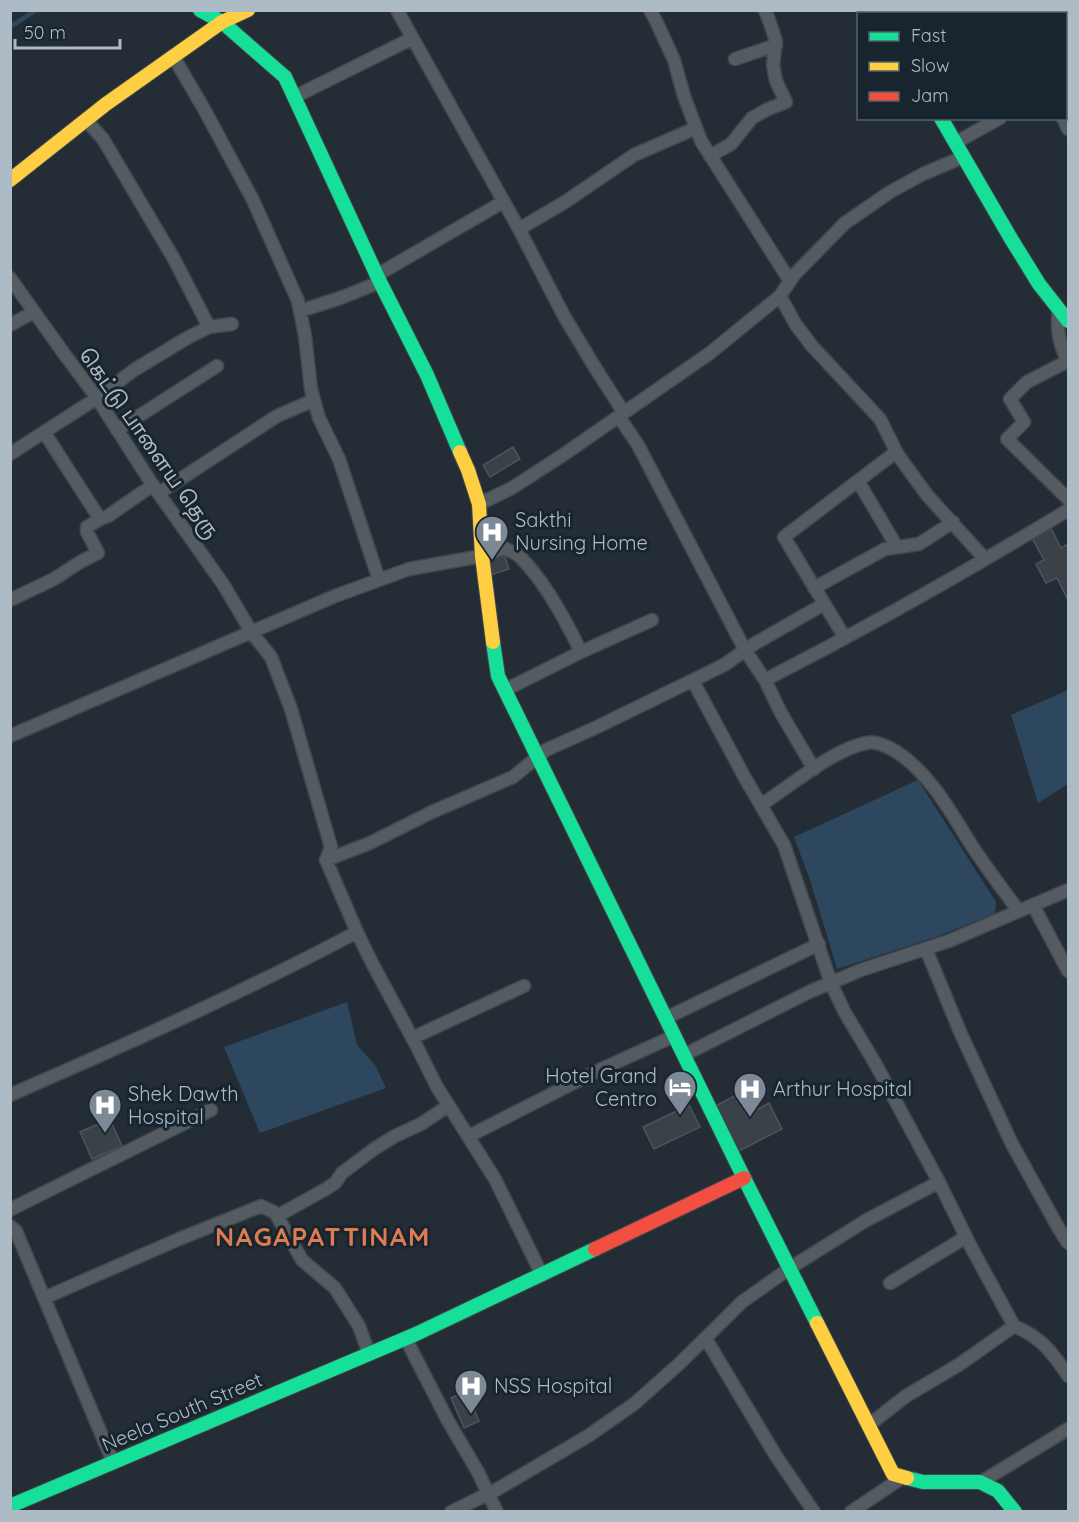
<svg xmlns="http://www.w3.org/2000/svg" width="1079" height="1522" font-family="Quicksand,'Noto Sans Tamil',sans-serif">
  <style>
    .water { fill: #2d485e }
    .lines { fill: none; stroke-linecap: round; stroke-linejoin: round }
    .stream { stroke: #2d485e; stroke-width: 4.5 }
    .building { fill: #3a4248; stroke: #4c555d; stroke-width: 1.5 }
    .street-casing { stroke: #41474d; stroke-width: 15 }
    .fast-casing { stroke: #41474d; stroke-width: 16 }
    .slow-casing { stroke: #41474d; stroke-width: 16 }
    .jam-casing { stroke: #41474d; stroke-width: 16 }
    .street { stroke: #545c62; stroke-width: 12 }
    .fast { stroke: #16e098; stroke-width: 14 }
    .slow { stroke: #ffcf43; stroke-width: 14 }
    .jam { stroke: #f24e42; stroke-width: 14 }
    .labels { text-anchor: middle; stroke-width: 6; stroke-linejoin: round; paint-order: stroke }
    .street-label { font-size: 20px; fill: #adbbc7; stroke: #18252f }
    .poi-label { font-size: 20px; fill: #adbbc7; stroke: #18252f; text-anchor: start }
    .district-label { font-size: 26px; font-weight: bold; letter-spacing: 1.5px; fill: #df7b50; stroke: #18252f }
  </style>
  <rect width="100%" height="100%" fill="#242d35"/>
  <path class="water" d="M1068,690V784L1038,803L1011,715Z
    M918,780L996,902L995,913L936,937L837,969L811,883L794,837Z
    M347,1002L357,1045L375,1065L386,1088L260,1133L224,1047Z"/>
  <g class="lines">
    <path class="stream" d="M10,27L36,10"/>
  </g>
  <path class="building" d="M513,447L520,459L490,477L483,465Z
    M1051,528L1061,548L1068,544V598H1067L1057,578L1046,583L1036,564L1044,560L1032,538Z
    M504,553L509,569L490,575L485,558Z
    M748,1089L758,1109L769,1103L782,1129L737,1152L713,1107Z
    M689,1105L700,1127L654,1149L643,1127Z
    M110,1119L122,1146L92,1159L80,1132Z
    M467,1391L479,1421L464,1428L451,1398Z"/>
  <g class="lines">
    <g class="street-casing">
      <path id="street" d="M397,10L519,229L564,316L596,369L624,413
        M650,10L656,21L674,60L684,96L701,141L790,281
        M1007,10L1009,14
        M173,56L204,109L253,200L298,301L305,336L311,389L319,418L339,459L379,580
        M735,59L776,45
        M1066,85L1068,83
        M294,97L413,38
        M1063,118L1068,129
        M86,120L103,139L174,259L209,327
        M955,143L1000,118
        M710,156L731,144L752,118L766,110L786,102L776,81L773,65L776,41L770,23L765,10
        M519,229L565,202L634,155L696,128
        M377,275L503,202
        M10,278L65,355L97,398L152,484L223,584L252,633L271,657L291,709L331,847L326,860L357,932L372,963L415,1043L437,1087L495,1179L542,1275
        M780,296L796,325L812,346L880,419L898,455L927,495L985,559
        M1059,309C1056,330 1059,343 1068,362
        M300,311L343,297L380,282
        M10,325L34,312
        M1068,361L1027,382L1010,399L1024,422L1007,439L1068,499
        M619,417L638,445L745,650L765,680L781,713L814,769
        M117,430L217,366
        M44,432L100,519
        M10,454L97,398L134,370L187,338L209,327L232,324
        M858,481L897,547
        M159,493L277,416L314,400
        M479,504L512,488L563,455L710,353L780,296L794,275L845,223L890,192L923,174L963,157
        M814,588L885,549L919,544L953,522
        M10,600L54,579L80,562L98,553L87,532V527L100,519L108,516L153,485
        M845,638L784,537L896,452
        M765,680C868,627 969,570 1068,510
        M693,681L745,778L784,845L831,983L844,1011L875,1063L939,1182L970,1245L1014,1326
        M505,690L581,652L652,620
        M10,736L335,596L409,569L482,556L504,548C509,551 516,553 520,557C543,579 567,623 581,652
        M761,805C789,787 835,748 867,743C878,741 888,747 897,752C933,776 953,817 976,852C990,872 1004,892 1019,911
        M326,860L370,843L432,812L513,777L546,750L597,727L724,665L754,644L824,604
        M1033,905L1068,971
        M926,949L961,1034L1012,1144L1059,1229L1068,1243
        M666,1018L819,944
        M412,1038L524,986
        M684,1055L809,992L861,970L949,941L1068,890
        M10,1095C127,1044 244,992 357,932
        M469,1136L595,1072L674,1036
        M10,1210L17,1206L211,1110
        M277,1216L326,1189L335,1183L342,1173L374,1149L395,1136L421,1124L448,1106
        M10,1226L16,1231L113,1462
        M890,1283L966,1237
        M44,1298L179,1239L261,1206L274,1212L277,1216L302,1260L335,1288L359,1326L369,1354
        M406,1339L448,1421L478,1472L497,1512
        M706,1339L776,1456L814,1512
        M869,1425L906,1396L960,1364L1014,1326C1041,1337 1053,1353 1068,1376
        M981,1482L1068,1429
        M451,1512L496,1490L588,1436L634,1404L679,1364L742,1302L790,1268L865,1221L939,1182
        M851,1512L903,1477"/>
    </g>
    <g class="fast-casing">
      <path id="fast" d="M200,10L222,22L285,77L380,282L427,375L460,452
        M941,118L1010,237L1039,284L1068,321
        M493,642L498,676L744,1178L817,1323
        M907,1478L923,1482H980L998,1491L1015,1512
        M10,1506L416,1334L595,1249"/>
    </g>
    <g class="slow-casing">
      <path id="slow" d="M10,180L106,104L222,22L248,10
        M460,452L468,470L479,504L482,556L493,642
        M817,1323L893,1474L907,1478"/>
    </g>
    <g class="jam-casing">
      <path id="jam" d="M878,10L880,14
        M595,1249L744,1178"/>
    </g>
    <use href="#street" class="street"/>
    <use href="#fast" class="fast"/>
    <use href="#slow" class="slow"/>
    <use href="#jam" class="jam"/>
  </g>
  <defs>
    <g id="hospital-pin" transform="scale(1.725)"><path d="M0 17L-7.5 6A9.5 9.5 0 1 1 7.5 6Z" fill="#7d8994" stroke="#18252f"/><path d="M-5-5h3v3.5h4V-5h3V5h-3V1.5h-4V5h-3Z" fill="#fff"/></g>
    <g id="hotel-pin" transform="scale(1.725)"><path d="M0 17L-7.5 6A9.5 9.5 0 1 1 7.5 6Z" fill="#7d8994" stroke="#18252f"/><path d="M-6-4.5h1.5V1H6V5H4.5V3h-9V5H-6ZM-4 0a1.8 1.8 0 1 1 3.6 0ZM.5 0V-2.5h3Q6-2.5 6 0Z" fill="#fff"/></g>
  </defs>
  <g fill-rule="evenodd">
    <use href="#hospital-pin" x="492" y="532"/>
    <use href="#hotel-pin" x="680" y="1087"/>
    <use href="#hospital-pin" x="750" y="1089"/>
    <use href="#hospital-pin" x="105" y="1105"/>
    <use href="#hospital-pin" x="471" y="1386"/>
  </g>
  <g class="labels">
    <g class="street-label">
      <text transform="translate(149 443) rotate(55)" y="7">கெட்டு பாளைய தெரு</text>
      <text transform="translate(182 1412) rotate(-23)" y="7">Neela South Street</text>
    </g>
    <g class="poi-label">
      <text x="515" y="527">Sakthi<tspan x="515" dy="23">Nursing Home</tspan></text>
      <text x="657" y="1083" text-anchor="end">Hotel Grand<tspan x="657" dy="23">Centro</tspan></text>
      <text x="773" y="1096">Arthur Hospital</text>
      <text x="128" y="1101">Shek Dawth<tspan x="128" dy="23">Hospital</tspan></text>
      <text x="494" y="1393">NSS Hospital</text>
    </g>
    <g class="district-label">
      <text x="323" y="1246">NAGAPATTINAM</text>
    </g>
  </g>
  <rect width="1079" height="1522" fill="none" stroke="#adbbc7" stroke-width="24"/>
  <rect x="857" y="12" width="210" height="108" fill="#18252f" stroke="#54616c" stroke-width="1.5"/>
  <rect x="869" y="32" width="30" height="9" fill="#16e098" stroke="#54616c" stroke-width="1.5"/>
  <text x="911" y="42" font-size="18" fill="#adbbc7">Fast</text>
  <rect x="869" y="62" width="30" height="9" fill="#ffcf43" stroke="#54616c" stroke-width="1.5"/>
  <text x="911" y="72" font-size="18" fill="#adbbc7">Slow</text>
  <rect x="869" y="92" width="30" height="9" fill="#f24e42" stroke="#54616c" stroke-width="1.5"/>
  <text x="911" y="102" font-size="18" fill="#adbbc7">Jam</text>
  <path d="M15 39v9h105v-9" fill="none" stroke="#adbbc7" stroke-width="3"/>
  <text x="24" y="39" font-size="18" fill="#adbbc7" stroke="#18252f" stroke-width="4.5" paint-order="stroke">50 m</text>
</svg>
